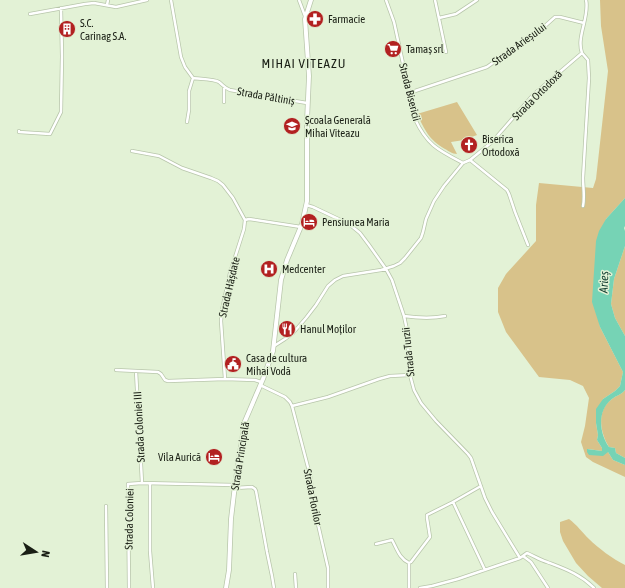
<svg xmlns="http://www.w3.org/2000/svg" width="625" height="588" font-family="'Asap Condensed',sans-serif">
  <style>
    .green { fill: #d8c28a }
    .water { fill: #76d3b5 }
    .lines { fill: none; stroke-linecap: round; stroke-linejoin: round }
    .minor-casing { stroke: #b8c6ab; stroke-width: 4 }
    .primary-casing { stroke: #b8c6ab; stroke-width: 5.5 }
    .minor { stroke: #fff; stroke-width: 2.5 }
    .primary { stroke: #fff; stroke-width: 4 }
    .labels { text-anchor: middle; stroke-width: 3; stroke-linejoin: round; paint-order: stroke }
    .poi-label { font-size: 11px; fill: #1a1f15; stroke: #e3f2d6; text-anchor: start }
    .street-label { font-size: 11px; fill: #1a1f15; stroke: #e3f2d6 }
    .water-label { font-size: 12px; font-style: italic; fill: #123d30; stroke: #e3f2d6 }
    .quarter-label { font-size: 13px; letter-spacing: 1px; fill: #1a1f15; stroke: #e3f2d6 }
  </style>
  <rect width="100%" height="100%" fill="#e3f2d6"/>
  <path class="green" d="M600,0H625V198L606,219L594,276V284L600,327L623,372L620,386L615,391L603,399L596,423L598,435L597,440L602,448V451L588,449L587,452H608L613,460L625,465V477L593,462L586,457L581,442L585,426L589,398L583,386L570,380L539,377L506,332L498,312V288L506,274L536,241V205L539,183L593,188L596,179L608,71L601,26Z
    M457,102L477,135L464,140L451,142L457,154C452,154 449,151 445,149C429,140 425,130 417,114Z
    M625,246V336L615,318L611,304L614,279Z
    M625,390V458L616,453L615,448L609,447C600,433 596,410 612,399C617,395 621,395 625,390Z
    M569,519C577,525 582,532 589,539C598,548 613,559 625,565V588H602L588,576L576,563L563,541L560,532V522Z"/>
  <path class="water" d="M625,198V226L624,228L625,231V246L614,279L611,304L615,318L625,336V390C621,395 617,395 612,399C597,410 599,433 609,447L615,448L616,453L625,458V465L613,460L608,452L603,456L589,455L587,452V449L602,451V448L597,440L598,435L596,423V409L603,399L615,391L620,386L623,372L600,327L592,302L596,241L599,231L606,219Z"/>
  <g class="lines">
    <g class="minor-casing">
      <path id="minor" d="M171,0L181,57L185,67L193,78C199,79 214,79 219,82C224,86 223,87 230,90L307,103
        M299,0L305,16
        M386,0L394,22L415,119C427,145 438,150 463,163
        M435,0L446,52
        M107,5L108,0
        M30,14L85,4L94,3L116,7L147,0
        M439,18L456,14L477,0
        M582,53L588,60L589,78L583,178C583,187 585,197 583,206
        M409,93L487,67L545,26L555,17H560L584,23
        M224,102V88
        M187,122L189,110V91L193,78
        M19,131V132L50,134L61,112L62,56L61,8
        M132,151L159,156L182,168L211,178L218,181L223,185L233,198L245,220L244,229L230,273L222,310L221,321L225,379
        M470,160L507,190L509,194L515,212L528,245
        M306,205L313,207L349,224L360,233L369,245L386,269L392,280L404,316L407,330L410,375L414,390L421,403L436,421L468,454L471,458L485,498L492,512L520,558
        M245,220L249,219L301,227
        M404,316C418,318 431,319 445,316
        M274,346L285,339L293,333L306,318L316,305L328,286L335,280L343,276L381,270L394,266L400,263L405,258L421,238L423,232L426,219L434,201L444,186L463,163L470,160L492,142L533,95L582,53C576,37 590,16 586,0
        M116,370L158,372L161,374L165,380L168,381L225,379L255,380L261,382
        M136,371L142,483
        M260,385L285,397L290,402L292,406L310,475L315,511L328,568V588
        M292,406L328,397L379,379L390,376L410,375
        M150,484V551L153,588
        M235,488L252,487L255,489L256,491L267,552L272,576L274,588
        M453,502L485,570
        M106,506L107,588
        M376,544L392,540C397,549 399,558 409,563L411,562L430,537L427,518V515L453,502L481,486
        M523,556L531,562L548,588
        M409,563V588
        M295,574L296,588
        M129,588L128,485V484L142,483L235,485
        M420,588L432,586L458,579L520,558L527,553C534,556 540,560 547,562C565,569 580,574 594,588"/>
    </g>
    <g class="primary-casing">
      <path id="primary" d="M226,588L229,570L231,519L235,485L245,421L263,379L273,351L281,280L287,260L302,224L307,201V121L309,76L305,19L311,0"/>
    </g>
    <use href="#minor" class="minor"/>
    <use href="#primary" class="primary"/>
  </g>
  <defs>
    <g id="pharmacy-disc" transform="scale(0.9)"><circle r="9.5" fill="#b22121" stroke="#e3f2d6"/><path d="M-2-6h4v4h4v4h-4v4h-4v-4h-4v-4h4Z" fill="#fff"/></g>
    <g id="building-disc" transform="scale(0.9)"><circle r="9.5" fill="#b22121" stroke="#e3f2d6"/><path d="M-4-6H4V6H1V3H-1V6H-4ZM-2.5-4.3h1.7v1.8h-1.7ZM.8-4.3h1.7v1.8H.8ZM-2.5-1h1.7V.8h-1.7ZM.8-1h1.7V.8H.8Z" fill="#fff"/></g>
    <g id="supermarket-disc" transform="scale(0.9)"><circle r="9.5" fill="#b22121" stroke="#e3f2d6"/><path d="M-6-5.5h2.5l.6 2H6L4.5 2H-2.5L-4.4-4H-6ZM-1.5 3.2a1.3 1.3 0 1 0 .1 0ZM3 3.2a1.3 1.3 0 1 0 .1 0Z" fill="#fff"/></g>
    <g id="school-disc" transform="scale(0.9)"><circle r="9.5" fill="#b22121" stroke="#e3f2d6"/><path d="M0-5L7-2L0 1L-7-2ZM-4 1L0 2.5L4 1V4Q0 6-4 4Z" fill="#fff"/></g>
    <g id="church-disc" transform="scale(0.9)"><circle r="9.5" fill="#b22121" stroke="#e3f2d6"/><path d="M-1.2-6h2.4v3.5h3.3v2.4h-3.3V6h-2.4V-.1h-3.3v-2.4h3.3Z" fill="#fff"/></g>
    <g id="hotel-disc" transform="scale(0.9)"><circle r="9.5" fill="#b22121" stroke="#e3f2d6"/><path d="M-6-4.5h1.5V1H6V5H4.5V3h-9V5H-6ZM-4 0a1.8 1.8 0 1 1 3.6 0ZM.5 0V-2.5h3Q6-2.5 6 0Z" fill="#fff"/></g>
    <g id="hospital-disc" transform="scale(0.9)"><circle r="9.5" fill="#b22121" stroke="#e3f2d6"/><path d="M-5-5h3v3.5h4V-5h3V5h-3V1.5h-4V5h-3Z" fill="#fff"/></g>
    <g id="restaurant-disc" transform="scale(0.9)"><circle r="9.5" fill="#b22121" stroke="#e3f2d6"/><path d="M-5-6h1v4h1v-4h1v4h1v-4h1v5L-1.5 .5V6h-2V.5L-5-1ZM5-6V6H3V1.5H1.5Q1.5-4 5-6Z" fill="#fff"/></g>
    <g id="civic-disc" transform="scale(0.9)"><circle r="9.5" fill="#b22121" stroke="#e3f2d6"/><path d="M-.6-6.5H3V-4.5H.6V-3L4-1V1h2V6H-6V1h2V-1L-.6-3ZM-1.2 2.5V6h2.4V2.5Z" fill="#fff"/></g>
  </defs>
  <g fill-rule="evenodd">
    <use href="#pharmacy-disc" x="315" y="19"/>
    <use href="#building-disc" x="67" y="29"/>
    <use href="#supermarket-disc" x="393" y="49"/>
    <use href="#school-disc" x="292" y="126"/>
    <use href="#church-disc" x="469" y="145"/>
    <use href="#hotel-disc" x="309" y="222"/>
    <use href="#hospital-disc" x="269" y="269"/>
    <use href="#restaurant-disc" x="287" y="329"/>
    <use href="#civic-disc" x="233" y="364"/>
    <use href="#hotel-disc" x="214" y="457"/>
  </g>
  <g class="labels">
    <g class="poi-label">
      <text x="328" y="23">Farmacie</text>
      <text x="80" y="27">S.C.<tspan x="80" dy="13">Carinag S.A.</tspan></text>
      <text x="406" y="53">Tamaș srl</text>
      <text x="305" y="124">Școala Generală<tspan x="305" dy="13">Mihai Viteazu</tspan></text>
      <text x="482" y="143">Biserica<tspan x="482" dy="13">Ortodoxă</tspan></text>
      <text x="322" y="226">Pensiunea Maria</text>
      <text x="282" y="273">Medcenter</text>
      <text x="300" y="333">Hanul Moților</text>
      <text x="246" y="362">Casa de cultura<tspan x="246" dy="13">Mihai Vodă</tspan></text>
      <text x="201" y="461" text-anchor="end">Vila Aurică</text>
    </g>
    <g class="street-label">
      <text transform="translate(519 44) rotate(-36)" y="4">Strada Arieșului</text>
      <text transform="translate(410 92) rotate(76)" y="4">Strada Bisericii</text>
      <text transform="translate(537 95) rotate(-45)" y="4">Strada Ortodoxă</text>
      <text transform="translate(266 96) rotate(10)" y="4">Strada Păltiniș</text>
      <text transform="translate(229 287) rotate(-77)" y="4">Strada Hășdate</text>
      <text transform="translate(408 352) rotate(-96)" y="4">Strada Turzii</text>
      <text transform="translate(139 427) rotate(-93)" y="4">Strada Coloniei III</text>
      <text transform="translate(240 456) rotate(-81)" y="4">Strada Principală</text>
      <text transform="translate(313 497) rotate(79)" y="4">Strada Florilor</text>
      <text transform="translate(129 519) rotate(-89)" y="4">Strada Coloniei</text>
    </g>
    <g class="water-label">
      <text transform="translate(604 282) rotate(-87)" y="4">Arieș</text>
    </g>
    <g class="quarter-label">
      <text x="304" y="68">MIHAI VITEAZU</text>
    </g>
  </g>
  <g transform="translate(36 552) rotate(102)" stroke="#e3f2d6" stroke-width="3" paint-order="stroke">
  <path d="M0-3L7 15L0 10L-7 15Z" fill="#1a1f15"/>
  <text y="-6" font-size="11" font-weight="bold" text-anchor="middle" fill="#1a1f15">N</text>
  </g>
</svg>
